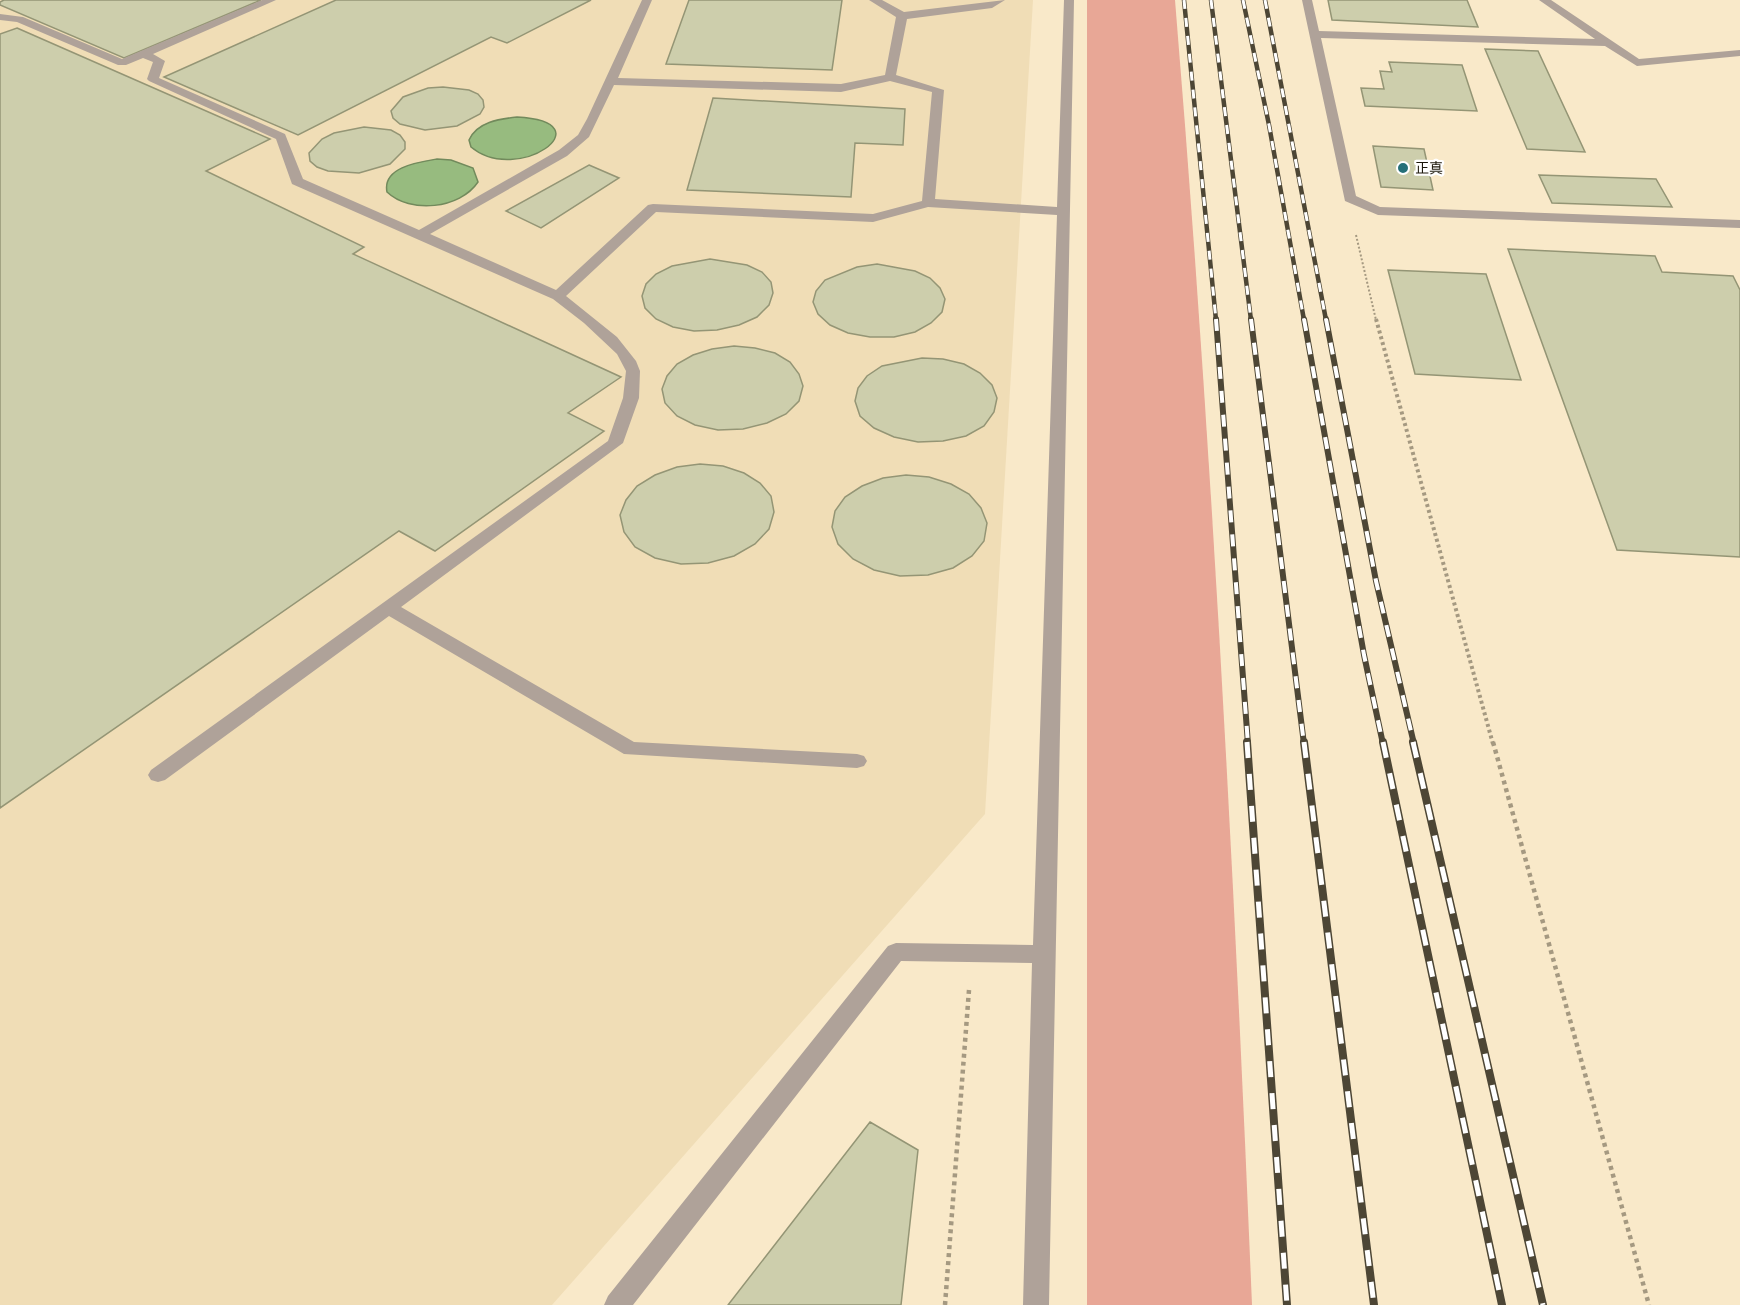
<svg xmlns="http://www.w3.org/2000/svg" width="1740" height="1305" font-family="Commissioner,'Noto Sans JP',sans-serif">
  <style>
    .built { fill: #f0ddb6 }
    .green { fill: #e8a796 }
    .water { fill: #97bb7f; stroke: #728a5c; stroke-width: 1.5 }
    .building { fill: #cdceac; stroke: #949575; stroke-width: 1.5 }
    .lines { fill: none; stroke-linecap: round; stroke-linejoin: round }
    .path-far2 { stroke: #a59981; stroke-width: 2; stroke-dasharray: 2 2; stroke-linecap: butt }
    .path-far1 { stroke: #a59981; stroke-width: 4; stroke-dasharray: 3 3; stroke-linecap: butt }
    .path { stroke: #a59981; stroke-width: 4.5; stroke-dasharray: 4 4; stroke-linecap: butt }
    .minor { fill: #afa299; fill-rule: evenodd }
    .rail-far2-casing { stroke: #4d4635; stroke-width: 4.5 }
    .rail-far1-casing { stroke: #4d4635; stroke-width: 6 }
    .rail-casing { stroke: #4d4635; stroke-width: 8 }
    .rail-far2 { stroke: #fff; stroke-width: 3; stroke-dasharray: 9; stroke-linecap: butt }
    .rail-far1 { stroke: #fff; stroke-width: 4; stroke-dasharray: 12; stroke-linecap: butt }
    .rail { stroke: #fff; stroke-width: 5; stroke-dasharray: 16; stroke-linecap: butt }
    .poi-dot { fill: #256f78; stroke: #fff; stroke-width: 2 }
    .labels { text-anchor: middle; stroke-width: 4.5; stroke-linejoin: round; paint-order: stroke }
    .far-poi-label { font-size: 14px; fill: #1b160a; stroke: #fff; text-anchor: start }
  </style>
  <rect width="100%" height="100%" fill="#f9e9c9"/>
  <path class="built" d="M0,0H1033L985,814L552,1305H0Z"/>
  <path class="green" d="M1087,0H1175C1211,434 1234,870 1252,1305H1087Z"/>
  <path class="water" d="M517,117C608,122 517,186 471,147L469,140C477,122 499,119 517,117Z
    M437,159L451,160L473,168L478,182C460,209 410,214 387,192C382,167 419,162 437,159Z"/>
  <path class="building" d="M4,0H261L124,58L0,5V2Z
    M336,0H591L507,43L491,37L298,135L164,77Z
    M689,0H842L832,70L666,64Z
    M1328,0H1467L1478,27L1332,20Z
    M17,28L270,139L206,171L364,247L353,254L621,377L568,413L604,431L435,551L399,531L0,808V34Z
    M1485,49L1538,51L1585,152L1527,149Z
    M1389,62L1462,65L1477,111L1365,106L1361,88L1384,89L1380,71L1392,72Z
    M443,87L469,90L478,94L483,100L484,107L480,114L457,126L425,130L400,124L393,118L391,111L403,97L428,88Z
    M713,98L905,109L903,145L855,143L851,197L687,190Z
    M364,127L391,130L400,135L405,142V149L390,164L359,173L328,171L317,167L310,161L309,153L322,139L334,133Z
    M1373,146L1424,149L1433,190L1381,187Z
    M589,165L619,178L541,228L506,211Z
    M1539,175L1656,179L1672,207L1552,203Z
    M1508,249L1655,256L1662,272L1733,276L1740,290V557L1617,550Z
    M710,259L747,265L762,272L771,282L773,293L769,305L757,317L739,325L717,330L694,331L673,327L656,319L645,308L642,296L646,284L656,274L672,266Z
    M877,264L915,271L930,278L940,288L945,299L942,312L931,323L915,332L894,337H870L848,333L830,325L818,314L813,302L816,291L825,280L857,267Z
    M1388,270L1486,274L1521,380L1415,374Z
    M734,346L755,348L775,353L790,362L799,374L803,386L799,401L786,414L767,423L743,429L718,430L695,425L677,416L665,403L662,389L667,376L677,364L693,355L712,349Z
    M922,358L943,359L964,364L980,373L992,385L997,398L994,412L984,426L966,436L943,441L918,442L894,437L874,428L860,416L855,401L858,388L867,376L882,366Z
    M700,464L723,466L744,473L760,483L771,496L774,512L769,529L755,544L734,556L708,563L681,564L655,558L635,547L624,532L620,515L626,500L637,486L655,475L677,467Z
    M906,475L929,477L951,484L969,494L981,508L987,523L984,541L972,556L953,568L928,575L900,576L874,570L853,559L838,544L832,527L835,511L845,497L862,486L883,478Z
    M870,1122L918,1150L901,1305H728Z"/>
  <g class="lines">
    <path class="path-far2" d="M1356,235L1376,320"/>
    <path class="path-far1" d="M1376,319L1493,744"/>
    <path class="path" d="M1493,742L1649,1305
      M945,1305L969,990"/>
    <path class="minor" d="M262,0H276L153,54L165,61L159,78L285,134L303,179L419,230L559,150L578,135L587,119L642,0H652L618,78L841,84L885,75L896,17L869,0H882L904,12L1005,0L992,8L907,19L896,75L944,90L935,199L1057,207L1064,0H1074L1049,1305H1023L1032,963L901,961L633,1305H604L608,1296L888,946L896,943L1033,945L1057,215L928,207L873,222L656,212L566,296L617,337L636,361L640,371L639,398L623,443L401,607L634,742L857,754L864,756L867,761L864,766L857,768L624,754L389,616L165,780L158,782L151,780L148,775L151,770L608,441L623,398L626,371L617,354L584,323L553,299L292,184L276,139L149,81L147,79L153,62L143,58L126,65H118L17,22L0,20V14L23,17L122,59ZM890,81L932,92L922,201L873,214L653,204L648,205L556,290L430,234L567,156L589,137L614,85L841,92Z
      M1302,0H1312L1319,31L1595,39L1539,0H1551L1639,59L1740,50V56L1637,66L1605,46L1321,38L1356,196L1380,207L1740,220V228L1378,215L1345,201Z"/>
    <g class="rail-far2-casing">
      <path id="rail-far2" d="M1184,0L1216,320
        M1211,0L1251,320
        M1243,0L1269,125L1304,320
        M1265,0L1326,320"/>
    </g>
    <g class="rail-far1-casing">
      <path id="rail-far1" d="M1216,319L1248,744
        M1251,319L1304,744
        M1304,319L1364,655L1383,744
        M1326,319L1376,581L1414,744"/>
    </g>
    <g class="rail-casing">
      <path id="rail" d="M1247,742L1287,1305
        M1304,742L1374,1305
        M1383,742L1502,1305
        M1413,742L1543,1305"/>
    </g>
    <use href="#rail-far2" class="rail-far2"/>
    <use href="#rail-far1" class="rail-far1"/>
    <use href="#rail" class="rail"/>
  </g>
  <circle class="poi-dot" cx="1403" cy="168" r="6"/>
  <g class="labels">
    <g class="far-poi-label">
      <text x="1415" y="173">正真</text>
    </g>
  </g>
</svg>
